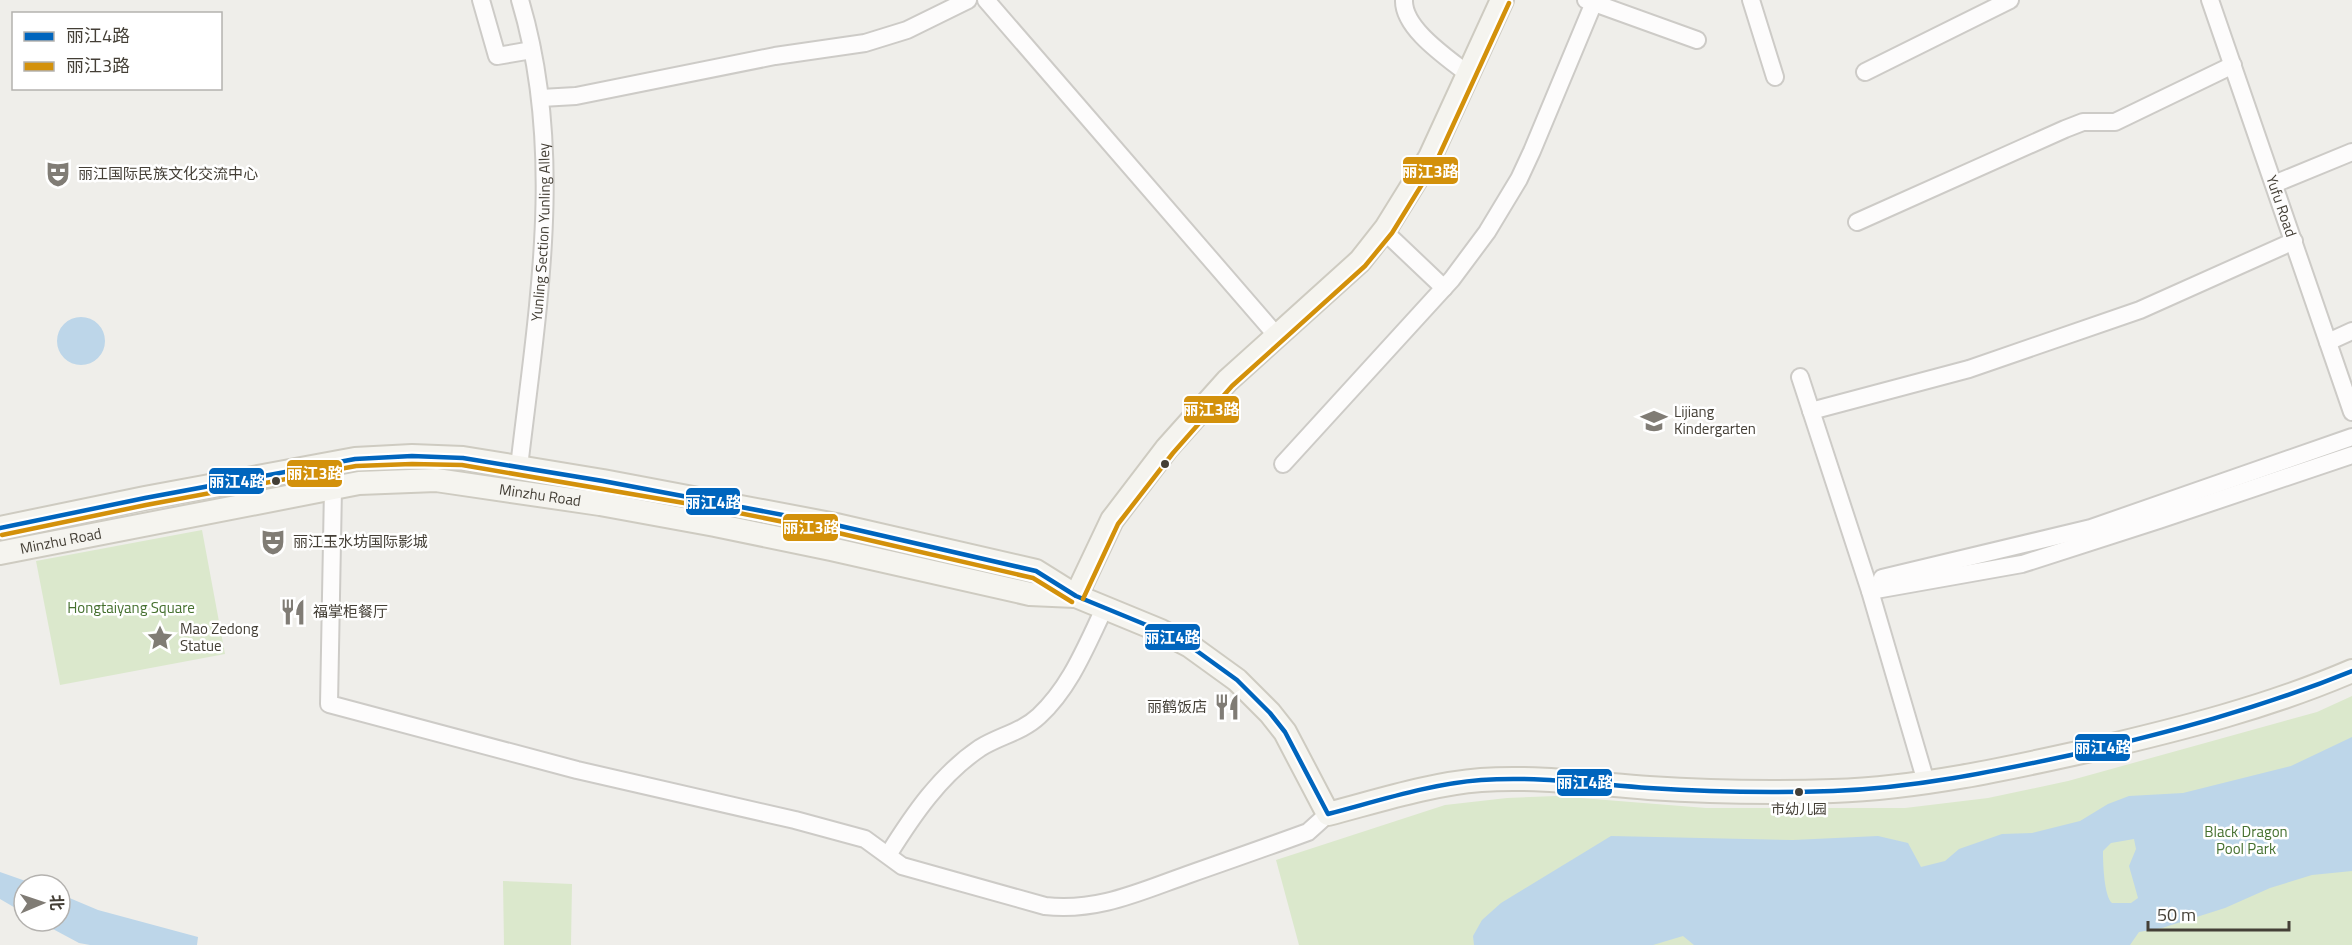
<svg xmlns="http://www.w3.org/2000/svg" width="2352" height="945" font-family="'Titillium Web','Noto Sans SC',sans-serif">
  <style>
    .green { fill: #dbe8cc }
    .water { fill: #bdd6e9; fill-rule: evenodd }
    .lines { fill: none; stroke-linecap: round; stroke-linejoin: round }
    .street-casing { stroke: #cdcbc7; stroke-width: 20 }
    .secondary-casing { stroke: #cecbc1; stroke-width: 26 }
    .street { stroke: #fdfcfc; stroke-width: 16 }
    .secondary { stroke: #f5f4ef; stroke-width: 22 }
    .bus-1-casing { stroke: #fff; stroke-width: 9 }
    .bus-2-casing { stroke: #fff; stroke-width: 9 }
    .bus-1 { stroke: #0065bd; stroke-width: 4.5 }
    .bus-2 { stroke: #d3910b; stroke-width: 4.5 }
    .bus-dot { fill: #443f36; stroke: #fff; stroke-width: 2 }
    .labels { text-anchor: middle; stroke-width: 5; stroke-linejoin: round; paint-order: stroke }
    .bus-label { font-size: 14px; fill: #443f36; stroke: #fff }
    .poi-label { font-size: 15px; fill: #443f36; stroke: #fff; text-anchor: start }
    .street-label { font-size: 15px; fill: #443f36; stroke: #fff }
    .park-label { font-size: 15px; fill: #45702f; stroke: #fff }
    .line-badge { stroke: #fff; stroke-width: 2 }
    .badge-label { font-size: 16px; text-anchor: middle; font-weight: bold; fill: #fff }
  </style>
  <rect width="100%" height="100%" fill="#efeeea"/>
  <path class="green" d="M202,530L225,654L60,685L36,561Z
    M2352,696V945H1299L1276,860L1445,805L1507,798L1556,796L1706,808H1905L1988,798L2068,781L2317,712Z
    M503,881L572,884L571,945H504Z"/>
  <path class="water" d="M57 341a24 24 0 1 1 48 0a24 24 0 1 1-48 0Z
    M2352,737V871L2312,875L2270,888L2225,908L2162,928L2139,932L2130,945H1694L1683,936L1653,945H1474L1473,936L1482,920L1501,903L1611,836L1793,840L1878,836L1908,843L1921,867L1945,861L1959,849L2002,834L2032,833L2080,821L2108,804L2129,796L2183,793L2291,766ZM2134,839L2136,849L2129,866L2138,898L2131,903H2112C2104,896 2103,863 2103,851L2111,843Z
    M0,872L37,885H24V913L0,899Z
    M60,894L98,910L198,937L197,945H90L79,943L38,921H60Z"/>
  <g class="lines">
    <g class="street-casing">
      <g id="street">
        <path d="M481,0L497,56L532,50"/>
        <path d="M986,0L1277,336"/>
        <path d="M1404,0C1403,29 1448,58 1469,75"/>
        <path d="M1586,0L1697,40"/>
        <path d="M1751,0L1775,77"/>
        <path id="s1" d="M2210,0L2352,412"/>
        <path d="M1865,72L2010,0"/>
        <path d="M541,98L576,96L775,56L865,43L907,30L968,0"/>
        <path d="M2274,184L2352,152"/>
        <path d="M1857,222L2065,129L2083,122H2115L2233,65"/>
        <path d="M1384,231L1444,288"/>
        <path d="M2328,342L2352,331"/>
        <path d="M1800,377L1870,591L1926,782"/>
        <path d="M1811,411L1969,369L2140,310L2294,241"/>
        <path d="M1283,464L1452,279L1487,232L1519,179L1532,151L1595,0"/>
        <path id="s2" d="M519,467C537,312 566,153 520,0"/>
        <path d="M333,488L329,704L577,770L795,820L865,839L902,866L1045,906C1097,912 1139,892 1187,875C1227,861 1267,847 1308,832L1328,814"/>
        <path d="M1882,578L2091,528L2352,437"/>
        <path d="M1870,591L2022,564L2159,520L2352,455"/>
        <path d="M888,855C913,815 940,775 980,748C999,736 1022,732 1039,716C1071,686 1086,646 1105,607"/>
      </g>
    </g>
    <g class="secondary-casing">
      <g id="secondary">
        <path d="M0,528L145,498L355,459L412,456L463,458L603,481L836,525L1036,571L1076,596L1161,631L1190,646L1237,680L1270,713L1285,732L1328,814C1378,801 1430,784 1481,780C1537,776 1594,784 1649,788C1710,792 1772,793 1833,791C1920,788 2006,769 2091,750C2181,729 2268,707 2352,671"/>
        <path id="s3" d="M0,553L359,483L436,480L600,504L715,525L831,549L1030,594L1075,596"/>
        <path d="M1076,596L1112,520L1167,448L1227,381L1360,261L1386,228L1430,157L1502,0"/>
      </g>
    </g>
    <use href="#street" class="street"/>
    <use href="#secondary" class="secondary"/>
    <g class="bus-1-casing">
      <path id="bus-1" d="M0,528L145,498L355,459L412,456L463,458L603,481L836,525L1036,571L1076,596L1161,631L1190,646L1237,680L1270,713L1285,732L1328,814
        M1328,814C1378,801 1429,784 1481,780C1537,776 1593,784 1649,788C1710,792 1771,793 1833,791C1913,788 1992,772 2071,755C2167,733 2261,708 2352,671"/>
    </g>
    <g class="bus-2-casing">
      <path id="bus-2" d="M2,535L146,505L356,466L412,464L462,465L719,509L834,532L1033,578L1072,602
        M1083,599L1118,524L1173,453L1232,386L1365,266L1392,233L1437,160L1509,3"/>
    </g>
    <use href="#bus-1" class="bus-1"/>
    <use href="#bus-2" class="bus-2"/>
  </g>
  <defs>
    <g id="theatre-bare" transform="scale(2.07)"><path d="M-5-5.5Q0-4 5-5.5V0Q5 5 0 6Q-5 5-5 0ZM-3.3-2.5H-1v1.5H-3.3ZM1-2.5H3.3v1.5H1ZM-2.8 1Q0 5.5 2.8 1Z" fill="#807c75" stroke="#fff" stroke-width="2.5" paint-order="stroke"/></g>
    <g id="school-bare" transform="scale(2.07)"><path d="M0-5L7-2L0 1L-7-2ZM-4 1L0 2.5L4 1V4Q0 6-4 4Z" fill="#807c75" stroke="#fff" stroke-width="2.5" paint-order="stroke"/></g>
    <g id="restaurant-bare" transform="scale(2.07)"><path d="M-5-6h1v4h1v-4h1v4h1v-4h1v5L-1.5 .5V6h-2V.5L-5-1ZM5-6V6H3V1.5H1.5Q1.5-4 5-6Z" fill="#807c75" stroke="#fff" stroke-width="2.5" paint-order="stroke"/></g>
    <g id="sight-bare" transform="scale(2.07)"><path d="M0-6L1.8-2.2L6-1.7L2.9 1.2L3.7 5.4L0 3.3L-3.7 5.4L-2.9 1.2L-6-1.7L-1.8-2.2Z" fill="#807c75" stroke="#fff" stroke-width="2.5" paint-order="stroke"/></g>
  </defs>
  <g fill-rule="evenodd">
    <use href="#theatre-bare" x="58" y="174"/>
    <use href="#school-bare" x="1654" y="421"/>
    <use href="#theatre-bare" x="273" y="542"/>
    <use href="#restaurant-bare" x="293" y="612"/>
    <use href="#sight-bare" x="160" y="638"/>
    <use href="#restaurant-bare" x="1227" y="707"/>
  </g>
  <g class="bus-dot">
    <circle cx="1165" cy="464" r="5"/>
    <circle cx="276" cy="481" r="5"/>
    <circle cx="1799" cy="792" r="5"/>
  </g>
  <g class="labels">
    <g class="bus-label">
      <text x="1799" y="814">市幼儿园</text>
    </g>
    <g class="poi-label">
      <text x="78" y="179">丽江国际民族文化交流中心</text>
      <text x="1674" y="417">Lijiang<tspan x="1674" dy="17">Kindergarten</tspan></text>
      <text x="293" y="547">丽江玉水坊国际影城</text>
      <text x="313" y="617">福掌柜餐厅</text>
      <text x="180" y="634">Mao Zedong<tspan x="180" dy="17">Statue</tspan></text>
      <text x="1207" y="712" text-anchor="end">丽鹤饭店</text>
    </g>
    <g class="street-label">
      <text dy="5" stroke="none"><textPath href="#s1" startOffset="218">Yufu Road</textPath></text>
      <text dy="5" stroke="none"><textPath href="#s2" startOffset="236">Yunling Section Yunling Alley</textPath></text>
      <text dy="5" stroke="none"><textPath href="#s3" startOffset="548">Minzhu Road</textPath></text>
      <text dy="5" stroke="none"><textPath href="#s3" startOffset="62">Minzhu Road</textPath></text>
    </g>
    <g class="park-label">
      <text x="131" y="613">Hongtaiyang Square</text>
      <text x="2246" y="837">Black Dragon<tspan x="2246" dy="17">Pool Park</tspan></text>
    </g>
  </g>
  <g class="line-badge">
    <rect x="1402" y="156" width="57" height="29" rx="6" fill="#d3910b"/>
    <rect x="1183" y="395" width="57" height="29" rx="6" fill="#d3910b"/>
    <rect x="286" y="459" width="57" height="29" rx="6" fill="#d3910b"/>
    <rect x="208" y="467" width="57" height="28" rx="6" fill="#0065bd"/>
    <rect x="685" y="487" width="56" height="29" rx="6" fill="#0065bd"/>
    <rect x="782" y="513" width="57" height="29" rx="6" fill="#d3910b"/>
    <rect x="1144" y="623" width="57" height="28" rx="6" fill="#0065bd"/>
    <rect x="2074" y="733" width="57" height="29" rx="6" fill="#0065bd"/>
    <rect x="1556" y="768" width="57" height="29" rx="6" fill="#0065bd"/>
  </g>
  <g class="badge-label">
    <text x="1430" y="177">丽江3路</text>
    <text x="1211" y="415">丽江3路</text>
    <text x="315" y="479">丽江3路</text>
    <text x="237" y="487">丽江4路</text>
    <text x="713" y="508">丽江4路</text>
    <text x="811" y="533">丽江3路</text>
    <text x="1172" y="643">丽江4路</text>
    <text x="2103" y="753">丽江4路</text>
    <text x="1585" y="788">丽江4路</text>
  </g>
  <rect x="12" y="12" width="210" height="78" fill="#ffffff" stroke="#b4b2af" stroke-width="1.5"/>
  <rect x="24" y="32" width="30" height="9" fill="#0065bd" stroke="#b4b2af" stroke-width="1.5"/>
  <text x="66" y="42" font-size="18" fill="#443f36">丽江4路</text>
  <rect x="24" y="62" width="30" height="9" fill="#d3910b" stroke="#b4b2af" stroke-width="1.5"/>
  <text x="66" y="72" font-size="18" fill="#443f36">丽江3路</text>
  <g transform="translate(42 903) rotate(88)"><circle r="28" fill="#ffffff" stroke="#b4b2af" stroke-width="1.5"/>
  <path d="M0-4.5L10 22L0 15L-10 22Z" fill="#807c75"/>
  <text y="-9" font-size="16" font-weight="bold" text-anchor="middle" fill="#443f36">北</text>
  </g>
  <path d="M2148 921v9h141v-9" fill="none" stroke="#443f36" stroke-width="3"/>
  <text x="2157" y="921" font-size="18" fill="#443f36" stroke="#ffffff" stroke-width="4.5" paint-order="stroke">50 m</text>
</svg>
